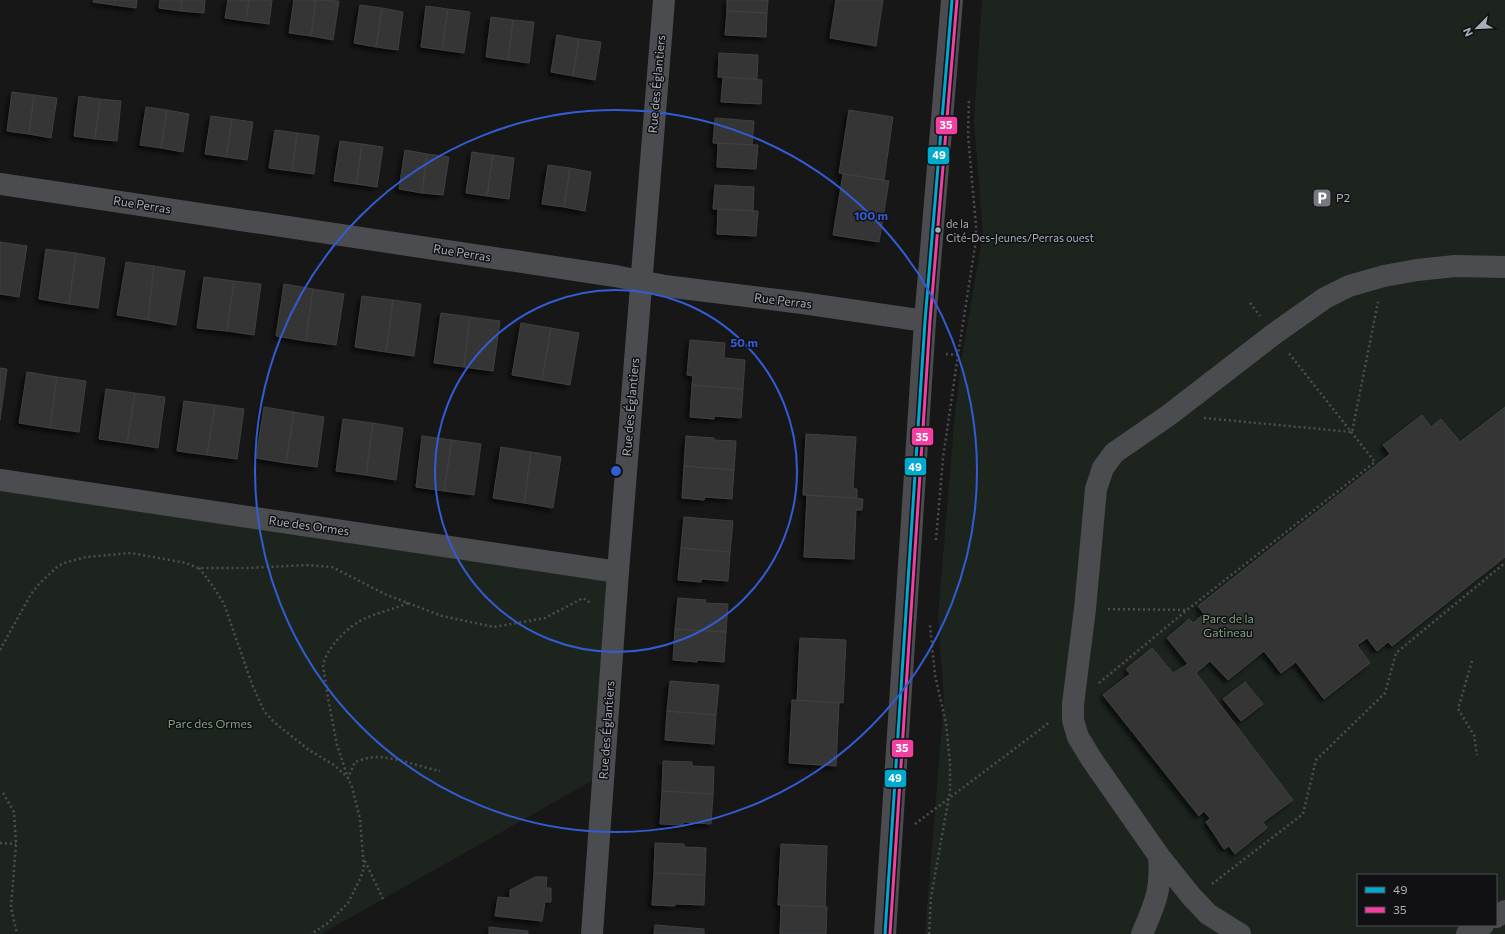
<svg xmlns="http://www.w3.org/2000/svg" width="1505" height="934" font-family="Commissioner,sans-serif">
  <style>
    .green { fill: #1d241e; fill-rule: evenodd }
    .building { fill: #353536; stroke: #3f4043; filter: url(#shadow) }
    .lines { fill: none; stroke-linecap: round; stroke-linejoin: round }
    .path { stroke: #4d4e52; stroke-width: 2.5; stroke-dasharray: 2 3; stroke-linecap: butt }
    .minor { stroke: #4b4c50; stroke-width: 22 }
    .bus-1-casing { stroke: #111113; stroke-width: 6 }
    .bus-2-casing { stroke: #111113; stroke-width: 6 }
    .bus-1 { stroke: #00a9ce; stroke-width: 3 }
    .bus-2 { stroke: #f240a1; stroke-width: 3 }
    .ring { fill: none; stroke: #325cd3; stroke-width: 2 }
    .bus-dot { fill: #a8adb8; stroke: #111113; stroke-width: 1.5 }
    .labels { text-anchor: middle; stroke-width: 3; stroke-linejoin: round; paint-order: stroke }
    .bus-label { font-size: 11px; fill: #a8adb8; stroke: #111113; text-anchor: start }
    .street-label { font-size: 12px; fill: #a8adb8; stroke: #111113 }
    .poi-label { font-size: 12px; fill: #a8adb8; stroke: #111113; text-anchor: start }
    .park-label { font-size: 12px; fill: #7fa381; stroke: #111113 }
    .centre { fill: #325cd3; stroke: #111113; stroke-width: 2 }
    .ring-label { font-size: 12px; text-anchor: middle; font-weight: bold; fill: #325cd3; stroke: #111113; stroke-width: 3; stroke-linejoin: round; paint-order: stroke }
    .line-badge { stroke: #111113; stroke-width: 1.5 }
    .badge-label { font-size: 11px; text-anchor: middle; font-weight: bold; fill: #fff }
  </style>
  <defs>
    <filter id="shadow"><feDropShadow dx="-3.5" dy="3.5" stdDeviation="2" flood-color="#0009"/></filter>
  </defs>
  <rect width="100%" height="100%" fill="#171717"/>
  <path class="green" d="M982,0H1505V934H925L944,700L938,617L955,413L962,356L983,235L974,121ZM1358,875H1496V925H1358Z
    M0,480L618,572L604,774L321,934H0Z"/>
  <path class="building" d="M94,0H115L114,5L93,2Z
    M115,0H137L136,8L114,5Z
    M160,0H182L181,11L159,8Z
    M182,0H205L204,13L181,11Z
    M228,0H249L246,21L225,18Z
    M249,0H272L269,24L246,21Z
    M294,0H316L311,36L289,33Z
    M316,0L339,1L333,40L311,36Z
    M727,0H768L767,13L727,11Z
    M836,0H883L876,46L830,38Z
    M360,5L382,8L376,47L354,43Z
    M426,6L448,9L442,50L421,47Z
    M382,8L403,12L398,50L376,47Z
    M448,9L470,12L464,53L442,50Z
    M727,11L767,13L766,37L725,35Z
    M491,17L513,20L508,60L486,57Z
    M513,20L534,22L529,63L508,60Z
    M557,35L579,39L573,76L551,72Z
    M579,39L601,42L595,80L573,76Z
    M719,53L758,55L757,79L718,77Z
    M723,77L762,80L761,104L721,102Z
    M12,92L34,95L29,134L7,131Z
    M34,95L57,98L51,138L29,134Z
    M79,96L100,99L95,139L74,136Z
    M100,99L121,101L117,141L95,139Z
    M146,107L167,110L161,148L140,145Z
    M167,110L189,114L183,152L161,148Z
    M849,110L893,117L884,180L839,173Z
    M211,116L232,119L226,157L205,154Z
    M715,118L754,121L752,145L713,143Z
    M232,119L253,122L247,160L226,157Z
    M275,130L297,133L292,171L269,168Z
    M297,133L319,136L314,174L292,171Z
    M340,141L362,144L356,184L334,181Z
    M718,143L758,145L756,169L717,167Z
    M362,144L383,147L377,187L356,184Z
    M405,150L427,154L422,193L399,189Z
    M472,152L493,155L487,196L466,193Z
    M427,154L449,157L443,195L422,193Z
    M493,155L514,158L509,199L487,196Z
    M548,165L570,168L564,207L542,204Z
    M570,168L591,172L585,211L564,207Z
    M843,174L889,181L879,242L833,235Z
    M715,185L754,187L753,211L713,209Z
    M718,209L758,211L756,236L717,234Z
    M0,242L27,246L19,297L0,294Z
    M46,249L76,253L69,304L39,299Z
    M76,253L105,258L98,308L69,304Z
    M126,262L154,266L148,320L117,315Z
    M154,266L185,271L176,325L148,320Z
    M204,277L234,281L227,331L197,328Z
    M234,281L261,284L254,335L227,331Z
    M284,284L313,289L306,341L276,336Z
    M313,289L344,294L336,345L306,341Z
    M362,296L393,300L386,352L355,347Z
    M393,300L421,304L414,356L386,352Z
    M441,313L470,317L464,367L434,363Z
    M470,317L500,321L493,371L464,367Z
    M521,323L551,328L542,380L512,375Z
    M551,328L579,333L570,385L542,380Z
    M690,340L725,343L724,358L745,360L743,389L692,385L693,376L687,375Z
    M0,368L7,369L0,420Z
    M27,372L57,377L50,428L19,423Z
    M57,377L86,381L79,432L50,428Z
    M692,385L743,389L741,418L714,416V419L690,417Z
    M106,389L135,393L127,443L99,439Z
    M135,393L165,397L158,448L127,443Z
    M184,401L215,405L207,455L177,451Z
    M215,405L244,409L237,459L207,455Z
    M264,407L294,412L286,463L256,458Z
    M1505,407V557L1392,646L1388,642L1377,651L1367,638L1357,645L1370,663L1324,699L1296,662L1281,673L1264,651L1228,680L1210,661L1196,673L1293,800L1263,822L1267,828L1235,854L1229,846L1224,849L1206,822L1210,818L1204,811L1199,816L1103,695L1130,674L1126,669L1152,648L1173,673L1188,664L1167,638L1189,619L1193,623L1204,614L1198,606L1390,454L1383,445L1422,415L1431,427L1441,419L1460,442Z
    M294,412L324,417L317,467L286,463Z
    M343,419L373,423L366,475L336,471Z
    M373,423L403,428L396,480L366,475Z
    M806,434L856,437L853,488L857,489V498L803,495Z
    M422,436L452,440L444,491L416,487Z
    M686,436L714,438V440L736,441L734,470L684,466Z
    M452,440L481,444L474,495L444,491Z
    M501,447L531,452L524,503L493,498Z
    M531,452L561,457L553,508L524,503Z
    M684,466L734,470L732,499L705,497L704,500L682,498Z
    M807,495L863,499L862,510H856L854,559L804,557Z
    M684,517L733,521L730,552L681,548Z
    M681,548L730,552L728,581L701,579V582L678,580Z
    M678,598L706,600L705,603L728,604L726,632L675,629Z
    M675,629L726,632L724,662L697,660V662L673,660Z
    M800,638L846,640L843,703L797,700Z
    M670,681L719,685L716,715L667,711Z
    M1245,682L1263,704L1241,721L1223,699Z
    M792,700L839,703L836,766L789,763Z
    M667,711L716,715L714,744L665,740Z
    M663,761L692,762V766L714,767L713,794L662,791Z
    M662,791L713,794L711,824L683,822V825L660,824Z
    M655,843L684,844V847L706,848L705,875L654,873Z
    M781,844L827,846L825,907L778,905Z
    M654,873L705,875L704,905L675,904V906L652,905Z
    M535,877H547L546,888H551V902H545L542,921L495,916L498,897L510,898V890Z
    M781,905L827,907L826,934H780Z
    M655,925L704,929V934H654Z
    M489,927L528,931V934H489Z"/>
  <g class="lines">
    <path class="path" d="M1250,303L1260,316
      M946,354L958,355
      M1204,418L1352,432L1378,302
      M936,540L943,458L958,355L976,240V226L968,135L969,98
      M199,568L213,586L224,604L253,687L264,711L275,723L309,750L334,765L348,778L352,787L360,819L364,868L361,877L348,903L328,923L311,934
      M408,603C394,609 380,612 366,618C349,625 327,647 323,665L328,698L337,745L348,778L355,762C361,760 369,757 376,757C396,757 420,767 440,771
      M1108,609L1187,610
      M0,650L31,594L39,584L57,567L64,563L86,557L131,553L186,563L198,568H248L306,565L332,567L387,595L442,616L494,627L545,618L583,598L592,604
      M1472,661L1458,709L1474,735L1477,755
      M1099,683L1187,610L1375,462L1288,352
      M3,793L14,812L16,844L11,907L17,934
      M915,824L1050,722
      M0,843L16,844
      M365,861L383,899
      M1212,884L1303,814L1316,760L1385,693L1396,653L1505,563
      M929,934L931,897L950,791V763L946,723L935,675L930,625"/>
    <path class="minor" d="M0,184L615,276L665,286L802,303L925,321
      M0,480L618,572
      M1496,917L1505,911
      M592,934L618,572L664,0
      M885,934L925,321L952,0
      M1142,934C1155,904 1162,889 1159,856
      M1240,934L1208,914L1191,896L1159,856L1092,760L1078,737L1073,720V704L1085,609L1096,489L1103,468L1114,453L1169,415L1274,334L1325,298L1349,286L1384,276L1417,270L1455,266L1505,267
      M1467,934L1483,925"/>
    <g class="bus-1-casing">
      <path id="bus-1" d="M885,934L925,321L952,0"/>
    </g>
    <g class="bus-2-casing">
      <path id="bus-2" d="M890,934L930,321L957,0"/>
    </g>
    <use href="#bus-1" class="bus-1"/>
    <use href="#bus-2" class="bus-2"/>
  </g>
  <g class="ring">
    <circle cx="616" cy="471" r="181"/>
    <circle cx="616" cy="471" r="361"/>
  </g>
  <defs>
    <g id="parking-square" transform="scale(1)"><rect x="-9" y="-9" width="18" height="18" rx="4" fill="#757880" stroke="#111113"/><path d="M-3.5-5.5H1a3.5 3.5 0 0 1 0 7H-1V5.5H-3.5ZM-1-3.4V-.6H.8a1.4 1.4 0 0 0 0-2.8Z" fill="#fff"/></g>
  </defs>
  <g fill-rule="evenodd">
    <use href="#parking-square" x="1322" y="198"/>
  </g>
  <circle class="bus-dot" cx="938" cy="230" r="3.5"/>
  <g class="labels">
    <g class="bus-label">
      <text x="946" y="228">de la<tspan x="946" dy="14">Cité-Des-Jeunes/Perras ouest</tspan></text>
    </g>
    <g class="street-label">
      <text transform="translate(657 84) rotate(-85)" y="4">Rue des Églantiers</text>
      <text transform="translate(142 205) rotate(9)" y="4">Rue Perras</text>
      <text transform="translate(462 253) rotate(9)" y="4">Rue Perras</text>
      <text transform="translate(783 301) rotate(7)" y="4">Rue Perras</text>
      <text transform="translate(631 407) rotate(-85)" y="4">Rue des Églantiers</text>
      <text transform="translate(309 526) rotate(8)" y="4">Rue des Ormes</text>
      <text transform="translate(607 730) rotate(-86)" y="4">Rue des Églantiers</text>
    </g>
    <g class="poi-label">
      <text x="1336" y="202">P2</text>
    </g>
    <g class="park-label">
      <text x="1228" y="623">Parc de la<tspan x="1228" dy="14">Gatineau</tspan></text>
      <text x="210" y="728">Parc des Ormes</text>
    </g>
  </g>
  <circle cx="616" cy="471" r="6" class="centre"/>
  <g class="ring-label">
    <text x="871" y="220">100 m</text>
    <text x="744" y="347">50 m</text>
  </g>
  <g class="line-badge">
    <rect x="935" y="116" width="23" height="19" rx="4" fill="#f240a1"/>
    <rect x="927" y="146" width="23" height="19" rx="4" fill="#00a9ce"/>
    <rect x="911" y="427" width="23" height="19" rx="4" fill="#f240a1"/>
    <rect x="904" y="457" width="23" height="19" rx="4" fill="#00a9ce"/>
    <rect x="891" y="739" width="23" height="19" rx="4" fill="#f240a1"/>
    <rect x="884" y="769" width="23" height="19" rx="4" fill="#00a9ce"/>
  </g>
  <g class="badge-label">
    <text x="946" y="129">35</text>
    <text x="939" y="159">49</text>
    <text x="922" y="441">35</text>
    <text x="915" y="471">49</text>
    <text x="902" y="752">35</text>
    <text x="895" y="782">49</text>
  </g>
  <rect x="1357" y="874" width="140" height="52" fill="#111113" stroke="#4d4f55"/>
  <rect x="1365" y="887" width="20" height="6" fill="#00a9ce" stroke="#4d4f55"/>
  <text x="1393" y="894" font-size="12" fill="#a8adb8">49</text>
  <rect x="1365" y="907" width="20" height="6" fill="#f240a1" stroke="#4d4f55"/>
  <text x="1393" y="914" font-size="12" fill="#a8adb8">35</text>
  <g transform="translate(1477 28) rotate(246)" stroke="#111113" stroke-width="3" paint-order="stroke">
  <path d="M0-3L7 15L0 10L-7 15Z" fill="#a8adb8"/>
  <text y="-6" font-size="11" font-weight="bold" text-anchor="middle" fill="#a8adb8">N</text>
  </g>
</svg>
